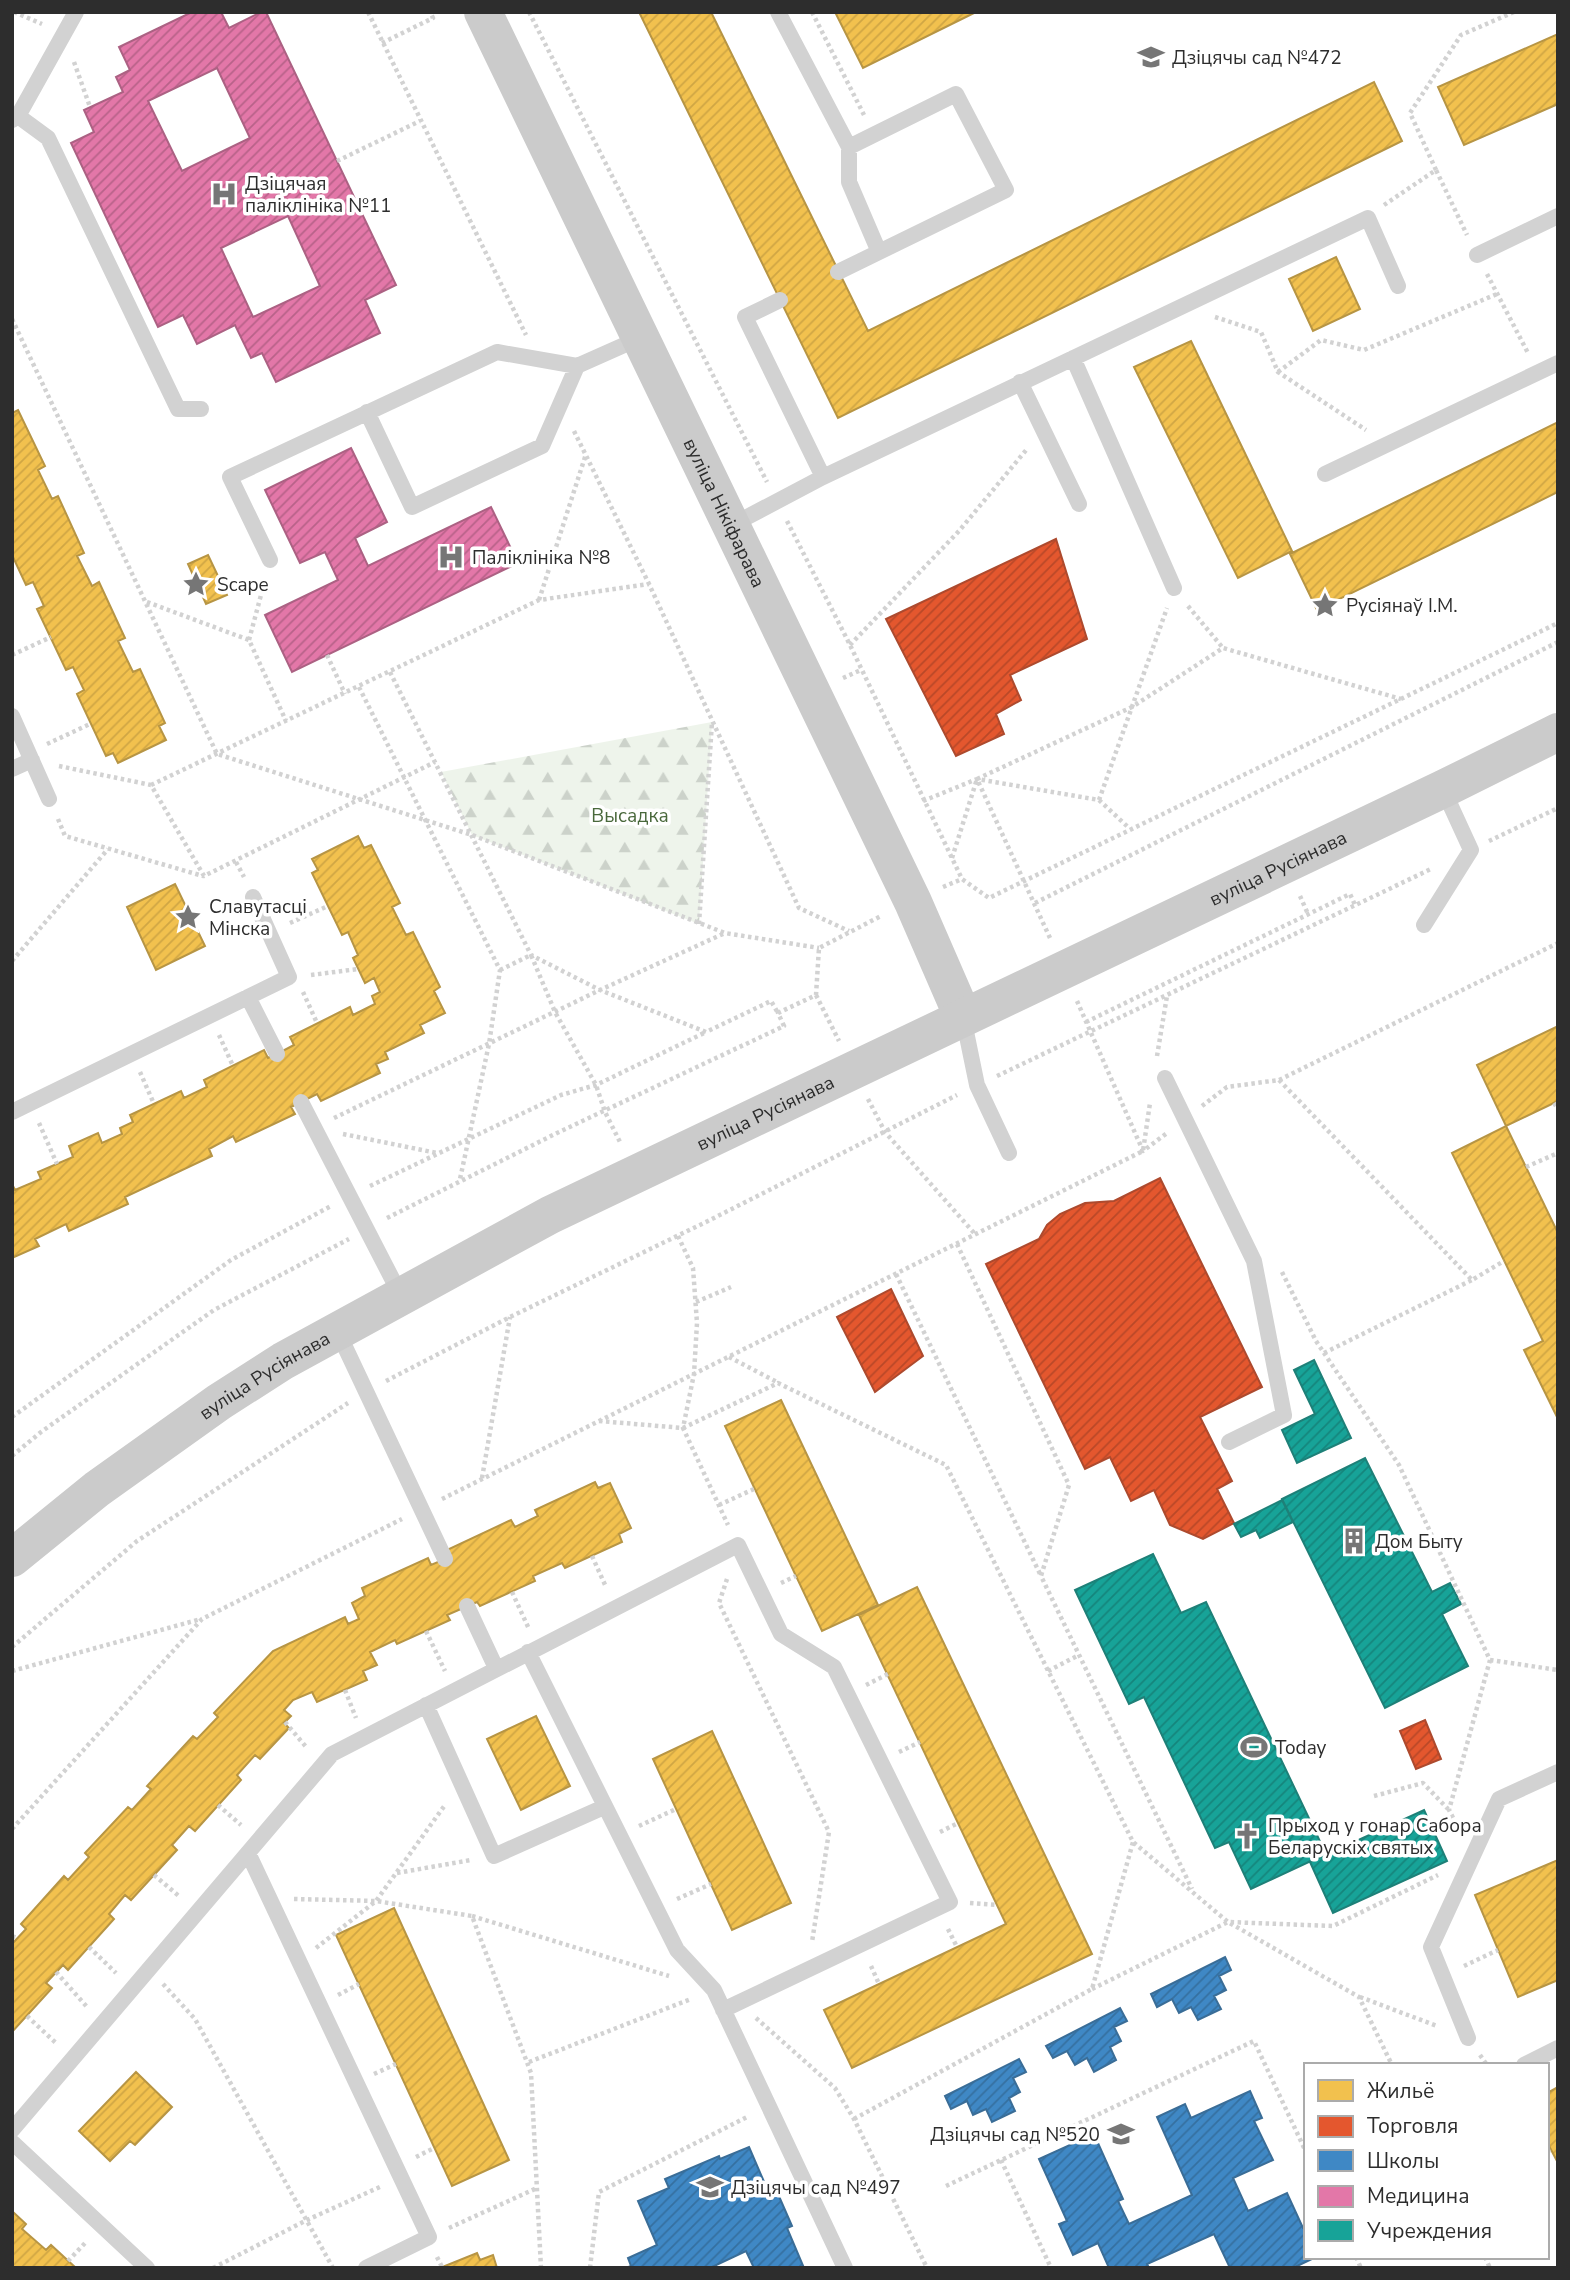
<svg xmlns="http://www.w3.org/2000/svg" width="1570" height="2280" font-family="'Nunito Sans',sans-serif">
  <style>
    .forest { fill: url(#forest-firs) }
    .homes { fill: url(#homes-hatch); stroke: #b79544; stroke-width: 2 }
    .shops { fill: url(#shops-hatch); stroke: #ad4a2e; stroke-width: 2 }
    .schools { fill: url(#schools-hatch); stroke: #3a6d97; stroke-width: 2 }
    .health { fill: url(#health-hatch); stroke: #ac6183; stroke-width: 2; fill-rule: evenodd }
    .public { fill: url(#public-hatch); stroke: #1e8078; stroke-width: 2 }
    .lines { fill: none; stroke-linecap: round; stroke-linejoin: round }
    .path { stroke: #d2d2d2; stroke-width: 4.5; stroke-dasharray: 3.5 3.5; stroke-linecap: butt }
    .lane { stroke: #d2d2d2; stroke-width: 16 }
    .secondary { stroke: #cbcbcb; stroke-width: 38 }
    .labels { text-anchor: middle; stroke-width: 7; stroke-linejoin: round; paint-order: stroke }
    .poi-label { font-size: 19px; fill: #2d2d2d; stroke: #fff; text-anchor: start }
    .street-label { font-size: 19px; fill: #2d2d2d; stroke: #fff }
    .park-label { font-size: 19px; fill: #49683b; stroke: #fff }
  </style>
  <defs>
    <pattern id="forest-firs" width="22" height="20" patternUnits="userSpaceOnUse" patternTransform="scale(1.75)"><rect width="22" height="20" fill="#eef4eb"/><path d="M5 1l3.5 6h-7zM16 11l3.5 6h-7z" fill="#ccd2ca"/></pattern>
    <pattern id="homes-hatch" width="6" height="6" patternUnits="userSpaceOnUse" patternTransform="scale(1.75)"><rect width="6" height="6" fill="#f2c14e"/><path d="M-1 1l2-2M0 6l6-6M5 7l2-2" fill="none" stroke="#d0a644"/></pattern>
    <pattern id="shops-hatch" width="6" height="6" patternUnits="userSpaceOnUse" patternTransform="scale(1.75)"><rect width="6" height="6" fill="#e4572e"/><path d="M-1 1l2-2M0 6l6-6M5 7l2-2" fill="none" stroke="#b94828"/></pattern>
    <pattern id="schools-hatch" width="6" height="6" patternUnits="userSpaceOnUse" patternTransform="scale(1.75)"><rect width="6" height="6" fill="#3f88c5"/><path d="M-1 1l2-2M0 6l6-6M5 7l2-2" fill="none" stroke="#3570a0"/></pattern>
    <pattern id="health-hatch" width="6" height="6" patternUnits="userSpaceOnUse" patternTransform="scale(1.75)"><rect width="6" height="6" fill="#e377a8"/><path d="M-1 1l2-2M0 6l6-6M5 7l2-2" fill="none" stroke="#b86289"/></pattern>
    <pattern id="public-hatch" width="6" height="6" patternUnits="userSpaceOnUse" patternTransform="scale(1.75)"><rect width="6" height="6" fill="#17a398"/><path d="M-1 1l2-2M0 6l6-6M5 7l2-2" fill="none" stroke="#15857c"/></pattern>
  </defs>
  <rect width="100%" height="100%" fill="#fff"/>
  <path class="forest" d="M712,722L699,924L472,835L441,772Z"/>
  <path class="homes" d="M639,12H711L868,331L1374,82L1402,141L838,418Z
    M835,12H976L863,68Z
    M1558,34V104L1464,145L1438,87Z
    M1336,257L1360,309L1313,331L1289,279Z
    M1191,341L1292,551L1238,578L1134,367Z
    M18,410L45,466L38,470L52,499L58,496L84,553L77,556L92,586L99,582L125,638L118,641L133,672L140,669L165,723L159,726L166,740L118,763L113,753L106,756L77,694L84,690L73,667L66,670L37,609L44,606L33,582L26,585L12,555V413Z
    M1558,422V492L1317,610L1290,554Z
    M208,555L227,595L206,604L188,564Z
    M358,836L364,848L371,845L400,903L392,907L406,935L413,932L440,987L434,991L445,1013L420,1025L424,1033L385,1052L388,1059L376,1064L380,1073L321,1101L317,1094L291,1107L295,1114L236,1142L233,1136L209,1149L212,1156L125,1197L128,1204L69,1231L66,1224L35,1239L39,1246L12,1258V1184L15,1190L41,1179L38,1172L73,1157L69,1146L98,1133L102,1143L122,1134L120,1128L133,1122L130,1115L181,1091L184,1098L207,1087L204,1080L264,1050L268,1058L277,1054L294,1045L290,1037L350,1007L353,1015L375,1004L372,996L380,992L374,978L365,983L353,958L358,955L348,932L342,935L312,873L318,870L312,859Z
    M175,884L205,946L156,970L127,907Z
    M1558,1026V1101L1506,1126L1477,1065Z
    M1506,1126L1558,1233V1419L1524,1350L1543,1341L1452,1153Z
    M781,1400L878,1605L822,1631L725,1426Z
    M595,1482L598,1488L610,1483L631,1528L619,1534L622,1542L565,1568L562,1563L533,1576L535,1581L480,1606L477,1602L447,1615L450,1620L397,1644L395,1640L370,1652L377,1665L363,1671L367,1680L317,1702L312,1692L293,1700L284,1710L291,1716L284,1723L289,1728L260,1759L255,1755L237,1775L241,1780L195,1831L189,1826L172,1845L177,1850L131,1900L125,1895L109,1914L114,1919L68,1970L63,1965L46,1983L52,1988L12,2032V1944L26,1929L21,1924L64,1876L68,1880L89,1857L85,1853L128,1807L132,1810L151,1789L147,1786L193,1736L197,1739L218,1717L214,1713L273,1651L345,1617L348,1624L359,1619L352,1603L365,1596L362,1588L428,1558L431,1565L450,1557L447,1550L511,1520L515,1527L538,1516L535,1510Z
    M917,1587L1092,1954L852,2068L824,2010L1006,1924L859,1615Z
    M536,1716L570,1786L521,1810L487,1739Z
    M712,1731L791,1903L732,1930L653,1759Z
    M1558,1860V1980L1518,1997L1475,1895Z
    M394,1908L509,2160L452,2186L336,1935Z
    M136,2072L172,2107L135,2145L130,2141L110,2161L79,2131Z
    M1558,2087V2163L1547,2142V2093Z
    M12,2211L26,2224L22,2229L46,2250L51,2245L76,2268H12Z
    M477,2253L480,2260L493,2255L497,2268H440Z"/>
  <path class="shops" d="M1056,539L1087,639L1010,675L1021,700L996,714L1004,734L956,756L886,619Z
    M1160,1178L1262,1387L1200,1417L1232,1481L1217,1489L1234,1523L1203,1539L1170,1525L1154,1490L1131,1501L1110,1457L1085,1469L986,1264L1039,1239L1047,1225L1060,1214L1085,1203L1114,1201Z
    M891,1289L923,1356L875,1392L837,1317Z
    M1425,1720L1441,1759L1416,1769L1400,1731Z"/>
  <path class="schools" d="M1225,1957L1231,1970L1219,1976L1226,1990L1214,1996L1221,2009L1198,2020L1191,2007L1179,2013L1172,1999L1157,2007L1151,1994Z
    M1120,2008L1127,2021L1114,2027L1121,2041L1110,2047L1116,2060L1094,2072L1087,2058L1075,2065L1067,2051L1053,2058L1046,2046Z
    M1019,2059L1026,2072L1013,2078L1020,2092L1009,2098L1015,2111L992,2122L986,2109L973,2115L967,2101L951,2109L945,2096Z
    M1250,2091L1262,2118L1254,2121L1273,2160L1233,2178L1248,2211L1287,2193L1303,2228L1306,2227V2257H1316L1293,2268H1230L1214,2234L1147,2264L1149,2268H1109L1098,2243L1073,2255L1059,2224L1067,2221L1039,2159L1094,2134L1123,2199L1118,2201L1129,2224L1192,2195L1157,2117L1185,2104L1191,2118Z
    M749,2147L771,2198L778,2194L792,2226L787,2228L804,2268H754L746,2251L710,2268H626L631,2266L628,2258L657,2245L638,2201L669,2188L665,2179L719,2156L720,2159Z"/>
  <path class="health" d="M192,12H221L229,28L261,12H266L396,285L365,300L380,333L276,382L262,353L251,358L235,325L197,344L183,315L158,327L71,143L94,132L84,110L123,92L116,77L130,70L119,47ZM217,68L250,138L182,171L148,101ZM288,216L320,286L253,317L221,248Z
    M351,448L387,522L355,538L368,566L491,507L518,563L292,672L265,615L338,580L325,552L300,563L265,490Z"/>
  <path class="public" d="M1314,1360L1351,1438L1297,1463L1282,1430L1315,1414L1294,1370Z
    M1365,1458L1432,1592L1450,1583L1461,1604L1442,1614L1468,1666L1385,1708L1282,1499Z
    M1282,1500L1293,1522L1260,1538L1256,1530L1241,1537L1234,1524Z
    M1153,1554L1181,1613L1206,1602L1326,1854L1251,1889L1229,1842L1215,1848L1144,1697L1129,1704L1075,1590Z
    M1424,1810L1447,1861L1333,1913L1310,1862Z"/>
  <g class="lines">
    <path class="path" d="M14,12L42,24
      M368,12L526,335
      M529,12L767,482
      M812,12L864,115
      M382,43L433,18L430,12
      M74,62L90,107
      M337,161L420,121
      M1436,170L1410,113L1461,35L1514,12
      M1384,205L1436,170L1467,235
      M1487,274L1528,353
      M1215,317L1261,332L1278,372L1366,430
      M12,319L217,754L472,835L725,933L819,948
      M1278,372L1321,340L1364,350L1497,294
      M574,431L649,584L799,908L849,931
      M787,521L850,645L962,879L989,898L1558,623
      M539,600L586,454
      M147,602L249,640L286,721
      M1188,606L1223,648
      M249,640L265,580
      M850,645L959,531L1027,449
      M12,655L51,637
      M327,655L345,694
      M390,672L531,955L600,990L706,1032L771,1001L778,1013
      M843,678L861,670
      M359,687L500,970L489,1044L460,1179
      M47,744L90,724
      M59,766L151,785L204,876L435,762
      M151,785L539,600L649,584
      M1099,800L1167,608
      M923,801L977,779L1099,800L1129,828
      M58,819L65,836L203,876
      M1489,841L1558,808
      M952,858L977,779
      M236,862L244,877
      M943,887L962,879
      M1300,896L1308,914
      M1035,903L1558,642
      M290,923L328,906
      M699,924L712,722
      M1050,938L977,779L1132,707L1223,648L1401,699
      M12,961L108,849
      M500,970L531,955L555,1012L596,1085L605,1112L621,1144
      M311,975L358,969
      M303,992L317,1023
      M816,995L839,1041
      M1077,1001L1143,1151L1167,1133
      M1086,1022L1350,894L1355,905
      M219,1035L233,1066
      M1157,1056L1167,996
      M140,1072L154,1104
      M997,1076L1431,869
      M1279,1080L1472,1280L1504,1261
      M868,1099L885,1132L975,1234
      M1554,1103L1558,1109
      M1202,1106L1227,1087L1279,1080L1558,943
      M334,1118L600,990L725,933
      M39,1123L57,1164
      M343,1134L437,1153
      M1526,1167L1558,1153
      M370,1186L561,1095L596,1085L706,1032
      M387,1218L557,1133L784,1026L778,1013L816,995L819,948L881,916
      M678,1236L693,1268L697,1323L694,1374L683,1428L728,1525
      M957,1244L1069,1485L1041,1576L1192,1889
      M1282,1272L1316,1341L1399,1465L1490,1660L1449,1810L1460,1831
      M896,1274L1041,1576
      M696,1302L731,1287
      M1324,1353L1472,1280
      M729,1357L777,1382
      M386,1381L510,1317L708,1221L957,1095
      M12,1417L231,1260L331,1206
      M599,1421L683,1428L778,1383L946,1465L1133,1842L1228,1922L1333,1926L1438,1875
      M12,1456L41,1432L214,1310L349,1239
      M482,1478L510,1317
      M442,1499L1143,1151L1150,1103
      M719,1505L754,1489
      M592,1556L606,1587
      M727,1579L719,1603L829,1832L812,1942
      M781,1583L796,1576
      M512,1592L529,1629
      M426,1631L445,1671
      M12,1647L137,1541L348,1403
      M1490,1660L1558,1670
      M12,1671L201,1619
      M1048,1671L1079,1655
      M866,1685L888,1674
      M345,1690L356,1718
      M285,1722L307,1748
      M899,1752L920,1742
      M1374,1796L1423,1783L1448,1809
      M218,1805L241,1825
      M639,1826L676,1809
      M12,1829L202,1619L402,1519
      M940,1832L958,1823
      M397,1873L471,1860
      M154,1875L180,1897
      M294,1899L376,1901L472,1916L531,2073L541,2268
      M677,1899L711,1884
      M970,1903L997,1905
      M472,1916L669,1976
      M948,1929L957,1947
      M12,1936L17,1938
      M89,1947L116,1973
      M316,1948L376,1901L445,1805
      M871,1966L879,1984
      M1464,1966L1498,1950
      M56,1972L88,2008
      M163,1984L195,2019L333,2268
      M1092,1989L1228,1922L1359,1997L1392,2065
      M338,1995L359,1984
      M1360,1997L1437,2026
      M27,2016L57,2044
      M756,2018L835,2088L854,2119L927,2268
      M1480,2055L1487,2065
      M529,2062L691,1999
      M374,2074L396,2064
      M854,2119L1092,1989L1133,1842
      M1547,2151L1551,2150
      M416,2157L434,2148
      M1001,2160L1051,2268
      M946,2186L1254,2041L1306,2152
      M449,2228L537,2188
      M437,2257L442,2267
      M1356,2257L1361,2268
      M1485,2257L1490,2268
      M68,2261L87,2241
      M213,2268L307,2220L382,2186
      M590,2268L599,2192L749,2116"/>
    <path class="lane" d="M778,12L849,147V182L879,252
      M18,116L48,138L178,409H201
      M12,120L18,116L76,12
      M1477,255L1558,216
      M838,272L1006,190L956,94L849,147
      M780,300L745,317L823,477
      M1073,358L1174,588
      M1020,382L1079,504
      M367,412L412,507L542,446L577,366
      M1325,474L1558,363
      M732,525L823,477L1368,218L1398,286
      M270,560L230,477L497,352L577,366L640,338
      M12,716L49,799
      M12,769L32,760
      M1424,925L1471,850L1443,789
      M248,997L277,1054
      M963,1017L977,1085L1009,1153
      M1165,1078L1254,1261L1284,1415L1229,1442
      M301,1102L401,1296
      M12,1112L289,977L253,897
      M337,1330L445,1559
      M467,1606L496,1668
      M528,1652L677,1950L714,1990L845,2268
      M426,1705L494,1856L604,1807
      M248,1853L429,2237L366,2268
      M1468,2038L1431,1947L1499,1799L1558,1772
      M1524,2065L1558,2048
      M12,2130L332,1754L738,1545L781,1634L834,1667L950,1902L723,2010
      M12,2142L147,2268"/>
    <g class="secondary">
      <path id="s1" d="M483,12L913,902L963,1017"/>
      <path id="s2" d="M12,1558L97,1489L219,1402L283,1361L550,1215L1443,789L1558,732"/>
    </g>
  </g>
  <defs>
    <g id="school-bare" transform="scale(2.1)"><path d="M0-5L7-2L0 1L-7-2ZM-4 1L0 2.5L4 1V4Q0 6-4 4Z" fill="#767676" stroke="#fff" stroke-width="2.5" paint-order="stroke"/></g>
    <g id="hospital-bare" transform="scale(2.1)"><path d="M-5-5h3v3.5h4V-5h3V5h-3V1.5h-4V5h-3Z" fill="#767676" stroke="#fff" stroke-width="2.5" paint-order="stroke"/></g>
    <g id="sight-bare" transform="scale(2.1)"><path d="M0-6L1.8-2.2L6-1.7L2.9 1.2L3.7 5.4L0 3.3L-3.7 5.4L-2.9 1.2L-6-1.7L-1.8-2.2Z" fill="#767676" stroke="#fff" stroke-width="2.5" paint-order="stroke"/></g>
    <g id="building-bare" transform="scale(2.1)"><path d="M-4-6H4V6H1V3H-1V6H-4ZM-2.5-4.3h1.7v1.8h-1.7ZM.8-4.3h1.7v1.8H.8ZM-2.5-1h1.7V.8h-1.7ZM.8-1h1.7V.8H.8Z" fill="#767676" stroke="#fff" stroke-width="2.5" paint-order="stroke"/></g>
    <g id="stadium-bare" transform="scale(2.1)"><path d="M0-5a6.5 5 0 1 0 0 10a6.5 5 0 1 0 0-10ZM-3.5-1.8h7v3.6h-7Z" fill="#767676" stroke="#fff" stroke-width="2.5" paint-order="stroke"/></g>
    <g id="church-bare" transform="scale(2.1)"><path d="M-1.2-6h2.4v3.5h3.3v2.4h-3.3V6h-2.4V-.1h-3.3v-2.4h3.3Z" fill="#767676" stroke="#fff" stroke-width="2.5" paint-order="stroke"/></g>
  </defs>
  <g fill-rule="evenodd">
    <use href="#school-bare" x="1151" y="57"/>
    <use href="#hospital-bare" x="224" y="194"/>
    <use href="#hospital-bare" x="451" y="557"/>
    <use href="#sight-bare" x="196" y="584"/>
    <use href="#sight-bare" x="1325" y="605"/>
    <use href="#sight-bare" x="188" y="917"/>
    <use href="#building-bare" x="1354" y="1541"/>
    <use href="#stadium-bare" x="1254" y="1747"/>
    <use href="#church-bare" x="1247" y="1836"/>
    <use href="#school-bare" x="1121" y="2134"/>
    <use href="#school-bare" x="710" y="2187"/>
  </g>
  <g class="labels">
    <g class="poi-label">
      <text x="1172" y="64">Дзіцячы сад №472</text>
      <text x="245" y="190">Дзіцячая<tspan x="245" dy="22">паліклініка №11</tspan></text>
      <text x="472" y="564">Паліклініка №8</text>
      <text x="217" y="591">Scape</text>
      <text x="1346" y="612">Русіянаў І.М.</text>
      <text x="209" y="913">Славутасці<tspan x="209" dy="22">Мінска</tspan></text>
      <text x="1375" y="1548">Дом Быту</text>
      <text x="1275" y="1754">Today</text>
      <text x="1268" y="1832">Прыход у гонар Сабора<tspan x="1268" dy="22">Беларускіх святых</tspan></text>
      <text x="1100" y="2141" text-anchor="end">Дзіцячы сад №520</text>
      <text x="731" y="2194">Дзіцячы сад №497</text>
    </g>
    <g class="street-label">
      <text dy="7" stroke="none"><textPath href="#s1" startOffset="556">вуліца Нікіфарава</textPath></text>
      <text dy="7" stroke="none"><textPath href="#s2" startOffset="1446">вуліца Русіянава</textPath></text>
      <text dy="7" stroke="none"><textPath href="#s2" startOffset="878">вуліца Русіянава</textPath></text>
      <text dy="7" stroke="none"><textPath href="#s2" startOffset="312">вуліца Русіянава</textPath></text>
    </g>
    <g class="park-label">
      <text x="630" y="822">Высадка</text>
    </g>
  </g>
  <rect width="1570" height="2280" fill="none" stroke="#2d2d2d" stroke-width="28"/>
  <rect x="1304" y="2063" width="245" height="196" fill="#ffffff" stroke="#ababab" stroke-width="2"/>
  <rect x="1318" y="2080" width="35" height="21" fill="#f2c14e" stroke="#ababab" stroke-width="2"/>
  <text x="1367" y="2098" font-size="21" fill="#2d2d2d">Жильё</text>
  <rect x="1318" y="2116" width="35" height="21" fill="#e4572e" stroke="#ababab" stroke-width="2"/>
  <text x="1367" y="2133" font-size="21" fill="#2d2d2d">Торговля</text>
  <rect x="1318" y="2150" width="35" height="21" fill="#3f88c5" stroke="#ababab" stroke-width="2"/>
  <text x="1367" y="2168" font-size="21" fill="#2d2d2d">Школы</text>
  <rect x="1318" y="2186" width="35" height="21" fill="#e377a8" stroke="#ababab" stroke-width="2"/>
  <text x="1367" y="2203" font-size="21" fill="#2d2d2d">Медицина</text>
  <rect x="1318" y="2220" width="35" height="21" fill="#17a398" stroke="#ababab" stroke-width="2"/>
  <text x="1367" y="2238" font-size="21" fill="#2d2d2d">Учреждения</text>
</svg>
